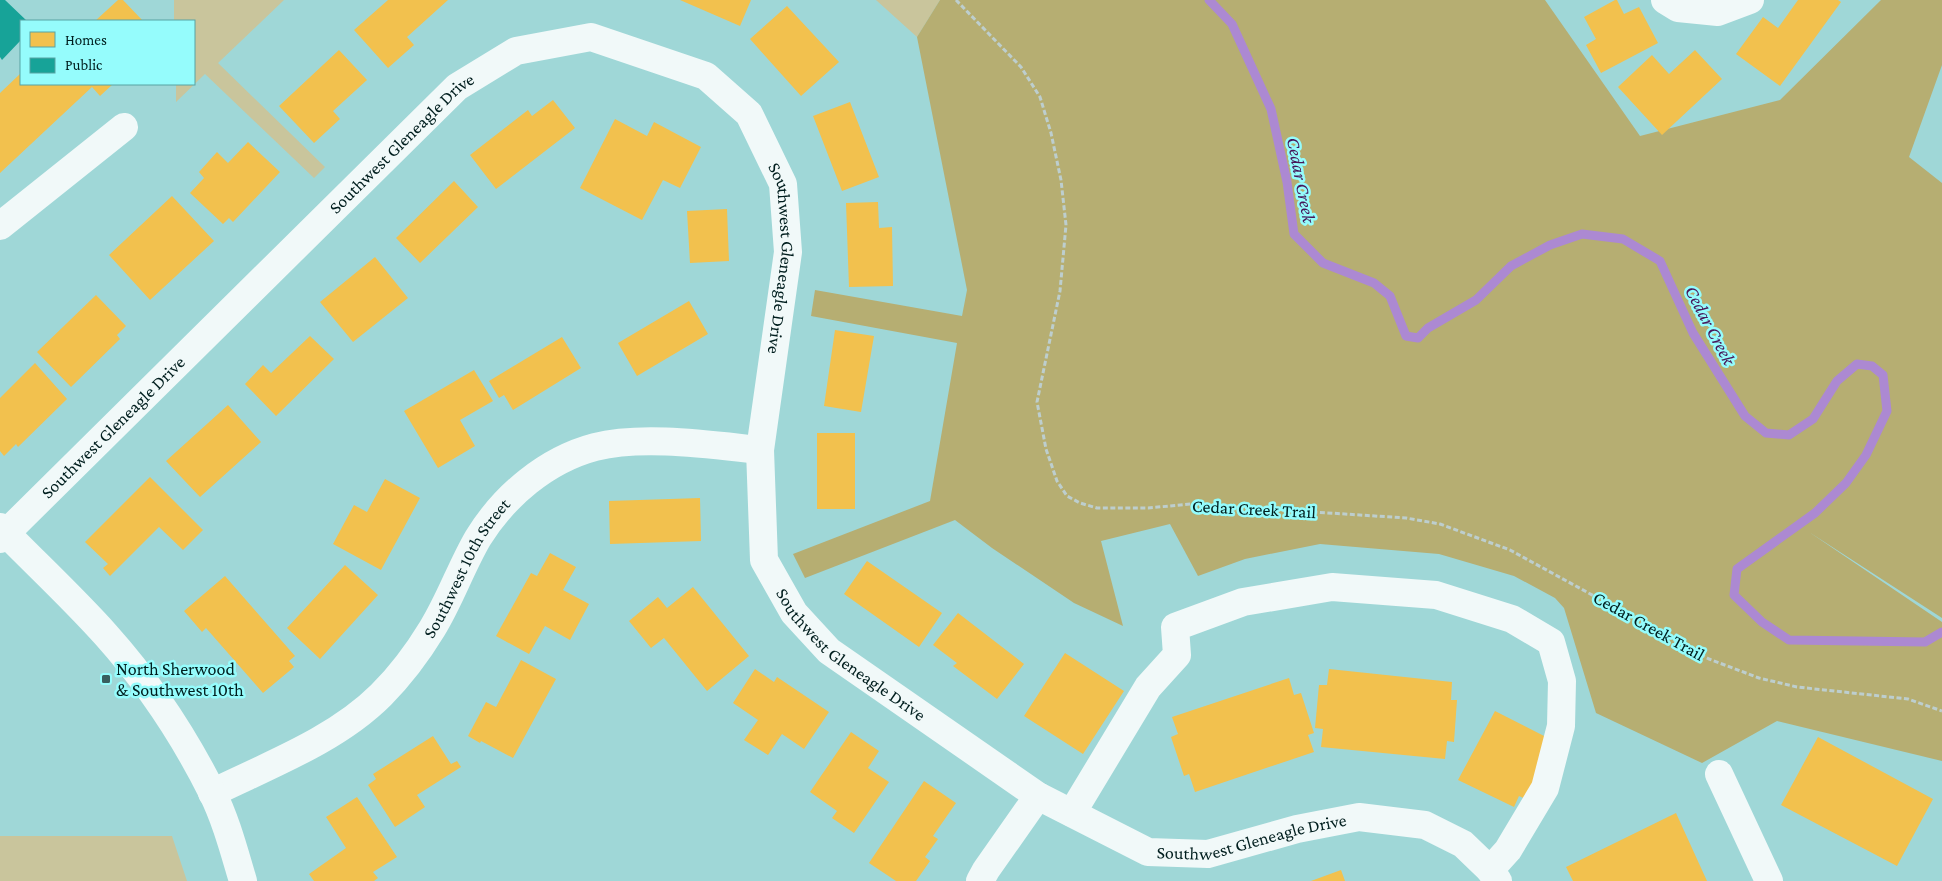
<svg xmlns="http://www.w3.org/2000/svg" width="1942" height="881" font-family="'Crimson Pro',serif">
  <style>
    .green { fill: #c9c59c }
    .forest { fill: #b6ae72 }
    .homes { fill: #f2c14e }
    .public { fill: #17a398 }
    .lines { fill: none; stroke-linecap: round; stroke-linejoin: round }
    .stream { stroke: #ac89d2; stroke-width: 9 }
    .path { stroke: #bdcece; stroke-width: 3; stroke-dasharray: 5 2.5; stroke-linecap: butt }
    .minor { stroke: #f1f9f9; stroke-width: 28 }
    .major { stroke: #f1f9f9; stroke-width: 28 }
    .poi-dot { fill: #385f5f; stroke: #95fcfc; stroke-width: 2 }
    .labels { text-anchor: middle; stroke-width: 5; stroke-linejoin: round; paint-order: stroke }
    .street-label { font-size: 18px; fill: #001e1e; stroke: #95fcfc }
    .poi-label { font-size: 18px; fill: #001e1e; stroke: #95fcfc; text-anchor: start }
    .water-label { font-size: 19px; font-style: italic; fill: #471658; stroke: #95fcfc }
  </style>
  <rect width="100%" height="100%" fill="#9fd7d7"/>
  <path class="green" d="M174,0H284L218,63L325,167L314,178L205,74L176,102V84H194V21H174Z
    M876,0H940L917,37Z
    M0,836H172L187,881H0Z"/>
  <path class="forest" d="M940,0H1545L1640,136L1780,100L1881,0H1942V65L1909,157L1942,183V618L1809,532L1942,622V761L1777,721L1702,763L1596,713L1564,608L1555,598L1514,576L1439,554L1320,544L1245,559L1198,576L1170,524L1101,541L1123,626L1074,603L992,548L955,520L805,578L793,554L930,501L957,343L811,316L815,290L962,316L967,290L917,37Z"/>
  <path class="homes" d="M118,0H123L143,21H95Z
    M388,0H448L407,37L414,45L388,68L354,30Z
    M680,0H751L740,26Z
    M1615,0H1617L1624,14L1639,7L1658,43L1601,73L1586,45L1596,39L1584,17Z
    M1798,0H1838L1841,2L1780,86L1736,54L1763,17L1778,28Z
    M787,6L839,62L801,96L750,39Z
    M339,50L367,80L333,111L340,119L314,143L279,106Z
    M1695,50L1722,79L1662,135L1618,87L1652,55L1669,74Z
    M21,73V84H113L100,96L92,87L0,173V93Z
    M553,100L575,128L496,189L470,155L528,110L532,116Z
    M850,102L879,177L842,191L813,116Z
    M615,119L647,136L654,122L701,147L680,188L663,180L642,220L580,188Z
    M248,142L280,172L233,222L229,218L223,224L190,193L204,178L199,172L217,152L228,163Z
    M454,181L478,207L420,263L396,238Z
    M172,196L214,241L150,300L109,255Z
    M878,202L879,228L892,227L893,286L849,287L846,203Z
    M727,209L729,261L690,263L687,211Z
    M375,257L408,298L353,342L320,302Z
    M96,295L126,326L117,335L120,339L71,387L37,352Z
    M689,301L708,334L637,376L618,343Z
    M835,330L874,336L861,412L824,406Z
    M310,336L334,359L276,416L245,384L263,365L271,373Z
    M562,337L581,368L513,410L504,395L499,398L489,381Z
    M35,363L67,399L18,447L16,444L4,456L0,451V398Z
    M474,370L493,401L460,420L475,446L438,468L404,411Z
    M228,405L261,442L200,497L166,461Z
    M817,433H855V509H817Z
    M150,477L203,530L183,550L159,527L110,576L103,568L108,564L85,542Z
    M385,479L420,498L381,570L333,544L354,505L367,512Z
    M700,498L701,541L610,544L609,501Z
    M550,553L576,567L563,590L589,604L570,640L545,626L529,654L496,636L531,573L537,576Z
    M867,561L942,613L919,647L844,594Z
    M345,565L378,595L320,659L287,628Z
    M225,576L295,656L289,661L294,667L263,693L206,628L202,632L184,611Z
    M693,587L749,656L707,691L664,638L651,648L629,621L658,597L667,608Z
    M958,613L1024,664L997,699L953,666L957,663L933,645Z
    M1065,653L1124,691L1083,754L1024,716Z
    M521,660L556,679L513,758L481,741L480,743L468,736L486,702L496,707Z
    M755,669L774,682L777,677L829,712L804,749L782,734L768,755L744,740L758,720L733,703Z
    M1329,669L1452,682L1451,700H1457L1454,742L1447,741L1445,759L1321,747L1323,729L1315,728L1319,685H1327Z
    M1289,678L1294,695L1301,693L1314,733L1308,735L1314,752L1195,792L1189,774L1184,776L1171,737L1178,734L1172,717Z
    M1495,711L1548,738L1530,801L1519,796L1514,807L1458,780Z
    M851,732L879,751L868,768L889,782L854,833L832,818L837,811L810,792Z
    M433,736L451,764L457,761L461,767L417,795L425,807L395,827L368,785L376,779L373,774Z
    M1818,737L1933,799L1897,866L1781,805Z
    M924,781L956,803L933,836L938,839L925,857L930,861L916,881H896L869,863Z
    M357,797L397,857L373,872L378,878L374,881H314L309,874L346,848L326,817Z
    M1676,813L1707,881H1573L1566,867Z
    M1341,870L1345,881H1311Z"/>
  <path class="public" d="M0,0H5L27,21H21V40L2,60L0,57Z"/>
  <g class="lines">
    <path class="stream" d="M1209,0L1232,24L1271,109L1287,182L1294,234L1323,263L1374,283L1390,296L1406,336L1418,338L1428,328L1476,300L1511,266L1550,245L1582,234L1623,239L1660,261L1693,333L1745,416L1766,433L1789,435L1813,419L1837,381L1857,364L1872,366L1883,375L1887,411L1866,455L1846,483L1815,513L1737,569L1734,595L1762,622L1789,640L1925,642L1942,632"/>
    <path class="path" d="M956,0L1021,67L1040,97L1051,133L1061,180L1066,225L1060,291L1037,402L1046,449L1057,481L1067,496L1080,503L1097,508H1148L1191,504L1406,518L1440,524L1510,550L1709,659L1759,678L1797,687L1908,699L1942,711"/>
    <g class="minor">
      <path d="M1665,0L1678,8L1718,12L1750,0"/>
      <path d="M0,226L124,127"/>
      <path id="s1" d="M0,539L457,87L516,51L591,37L706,76L749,114L783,184L788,252L760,450L764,560L794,613L829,651L1038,796L1148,852L1208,854L1297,829L1359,817L1425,825L1463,844L1490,870L1498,881"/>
      <path d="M1719,774L1769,881"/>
      <path id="s2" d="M212,793C269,765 336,740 381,695C400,676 418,652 432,629C450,600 461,567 478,538C504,496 546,460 595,447C643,435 711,445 760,450"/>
      <path d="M1072,813L1148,687L1177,655L1175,627L1243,602L1332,587L1436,595L1512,619L1551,642L1562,681L1561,726L1545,788L1508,850L1490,870"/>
      <path d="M980,881L986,870L1038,796"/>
    </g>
    <path class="major" d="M0,527C35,563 73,598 106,635C148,682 184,736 212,792C226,820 234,851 243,881"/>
  </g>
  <rect class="poi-dot" x="101" y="674" width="10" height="10" rx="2.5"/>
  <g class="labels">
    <g class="street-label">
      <text dy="6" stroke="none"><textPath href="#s1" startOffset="564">Southwest Gleneagle Drive</textPath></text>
      <text dy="6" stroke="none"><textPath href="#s1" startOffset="1119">Southwest Gleneagle Drive</textPath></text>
      <text dy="6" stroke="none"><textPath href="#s1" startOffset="159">Southwest Gleneagle Drive</textPath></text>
      <text transform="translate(1254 509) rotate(3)" y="6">Cedar Creek Trail</text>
      <text dy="6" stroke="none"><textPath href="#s2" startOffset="350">Southwest 10th Street</textPath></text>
      <text transform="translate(1649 626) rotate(29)" y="6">Cedar Creek Trail</text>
      <text dy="6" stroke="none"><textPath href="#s1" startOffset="1554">Southwest Gleneagle Drive</textPath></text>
      <text dy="6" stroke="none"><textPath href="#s1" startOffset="2019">Southwest Gleneagle Drive</textPath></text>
    </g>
    <g class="poi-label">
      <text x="116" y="675">North Sherwood<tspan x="116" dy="21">&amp; Southwest 10th</tspan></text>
    </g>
    <g class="water-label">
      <text transform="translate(1302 180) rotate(79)" y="7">Cedar Creek</text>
      <text transform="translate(1711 325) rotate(62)" y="7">Cedar Creek</text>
    </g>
  </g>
  <rect x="20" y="20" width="175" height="65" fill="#95fcfc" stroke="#59a3a3"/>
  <rect x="30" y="32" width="25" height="15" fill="#f2c14e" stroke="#59a3a3"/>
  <text x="65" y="45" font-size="15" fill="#001e1e">Homes</text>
  <rect x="30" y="58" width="25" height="15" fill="#17a398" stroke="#59a3a3"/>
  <text x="65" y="70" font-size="15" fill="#001e1e">Public</text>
</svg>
